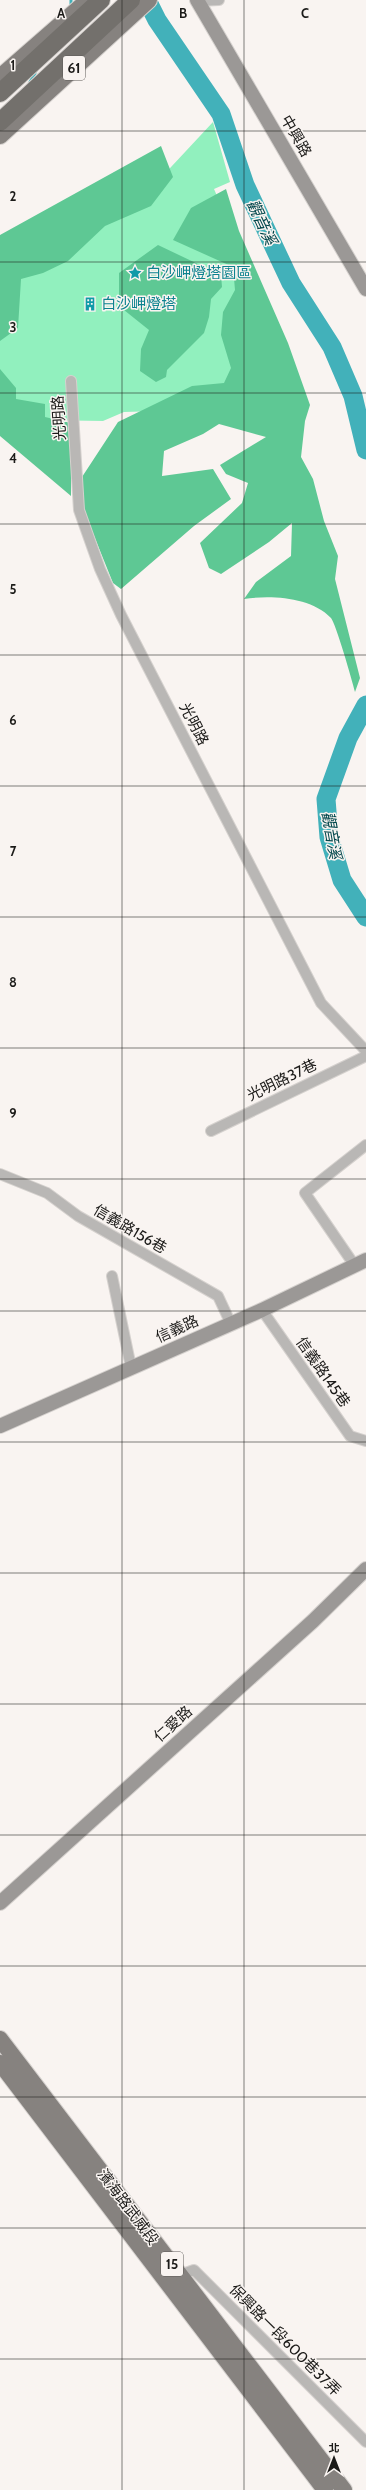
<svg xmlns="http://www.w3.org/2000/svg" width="366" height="2490" font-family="Cabin,'Noto Sans TC',sans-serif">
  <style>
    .green { fill: #91f0be }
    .forest { fill: #5ec894 }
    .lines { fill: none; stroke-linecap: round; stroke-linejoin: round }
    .stream { stroke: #42b1ba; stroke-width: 3 }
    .river { stroke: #42b1ba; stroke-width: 19 }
    .street-casing { stroke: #d5d1ce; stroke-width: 12 }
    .secondary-casing { stroke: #d5d1ce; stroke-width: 16 }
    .primary-casing { stroke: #d5d1ce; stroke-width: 18 }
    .highway-casing { stroke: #d5d1ce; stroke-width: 20 }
    .street { stroke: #b9b7b5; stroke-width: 10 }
    .secondary { stroke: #9b9896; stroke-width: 14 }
    .primary { stroke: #86827f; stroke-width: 16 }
    .highway { stroke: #73706c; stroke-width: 18 }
    .grid { fill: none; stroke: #1b1a18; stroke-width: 1; stroke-opacity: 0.55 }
    .labels { text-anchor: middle; stroke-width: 3; stroke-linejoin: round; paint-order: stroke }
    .shield { fill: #f9f4f1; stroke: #5e5b59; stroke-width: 1 }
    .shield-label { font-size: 14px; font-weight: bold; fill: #1b1a18 }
    .street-label { font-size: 15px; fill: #1b1a18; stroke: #f9f4f1 }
    .culture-label { font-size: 15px; fill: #0d838f; stroke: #f9f4f1; text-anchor: start }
    .water-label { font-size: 16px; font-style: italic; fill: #00464b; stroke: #f9f4f1 }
    .grid-label { font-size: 13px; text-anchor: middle; font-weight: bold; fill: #1b1a18; stroke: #f9f4f1; stroke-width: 3; stroke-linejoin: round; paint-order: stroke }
  </style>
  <rect width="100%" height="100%" fill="#f9f4f1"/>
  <path class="green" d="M213,122L230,182L214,189L291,365L303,407L124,412L103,421L40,420L39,403L5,405L0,387V297L10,279L144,196Z"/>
  <path class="forest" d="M161,146L173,177L151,206L105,226L68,261L43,273L21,279L18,328L0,341V235Z
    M226,189L239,231L288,343L310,405L305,421L301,457L313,479L324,521L338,556L335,579L360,678L355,692C352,680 336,624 331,618C311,597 271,595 244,599L256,582L291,556L292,523L269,542L221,574L209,568L200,543L242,503L248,483L226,474L220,465L266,437L219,424L203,434L164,451L162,476L213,469L231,499L194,526L121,589L113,583L84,511L82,477L118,422L192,386L224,383L231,368L221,335L223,312L235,290L233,267L173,240L191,208Z
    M158,245L221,275L222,287L211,299L209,317L204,333L167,370L166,377L156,382L140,371L141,349L149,330L119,306V273Z
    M0,369L16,388V399L45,404V417L71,423V496L0,436Z"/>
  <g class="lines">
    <path class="stream" d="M71,6V0
      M29,84L36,71"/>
    <path class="river" d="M147,0L157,20L221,114L245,185L291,283L332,347L353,396L366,450
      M366,705L348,738L326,799L329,837L342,880L366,917"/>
    <g class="street-casing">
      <path id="street" d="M198,1L219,0
        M71,381L79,510L100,569L121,615L321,1003L366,1051
        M211,1131L366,1056
        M0,1174L47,1193L78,1216L218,1296L231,1324
        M355,1266L305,1193L366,1145
        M112,1276L131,1367
        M262,1310L350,1436L366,1441
        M180,2275L194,2270L366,2442"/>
    </g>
    <g class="secondary-casing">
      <path id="secondary" d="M197,0L366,289
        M0,1426L262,1310L366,1260
        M0,1903L313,1621L366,1569"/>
    </g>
    <g class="primary-casing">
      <path id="primary" d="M0,77L88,0
        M0,136L149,0
        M0,2039L344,2490
        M0,2063L325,2490"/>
    </g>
    <g class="highway-casing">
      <path id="highway" d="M0,93L101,0
        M0,122L131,0"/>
    </g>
    <use href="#street" class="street"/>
    <use href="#secondary" class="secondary"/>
    <use href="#primary" class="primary"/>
    <use href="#highway" class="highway"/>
  </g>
  <path class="grid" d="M122,0V2490M244,0V2490M0,131H366M0,262H366M0,393H366M0,524H366M0,655H366M0,786H366M0,917H366M0,1048H366M0,1179H366M0,1311H366M0,1442H366M0,1573H366M0,1704H366M0,1835H366M0,1966H366M0,2097H366M0,2228H366M0,2359H366"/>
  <defs>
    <g id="sight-bare" transform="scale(1.08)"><path d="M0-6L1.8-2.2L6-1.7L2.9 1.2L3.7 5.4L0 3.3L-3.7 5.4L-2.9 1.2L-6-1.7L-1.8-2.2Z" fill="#0f9aa8" stroke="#f9f4f1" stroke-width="2.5" paint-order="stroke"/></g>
    <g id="building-bare" transform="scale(1.08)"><path d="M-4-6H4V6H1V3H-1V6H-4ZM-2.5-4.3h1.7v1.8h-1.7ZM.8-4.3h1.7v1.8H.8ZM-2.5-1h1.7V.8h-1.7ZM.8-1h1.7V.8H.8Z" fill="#0f9aa8" stroke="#f9f4f1" stroke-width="2.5" paint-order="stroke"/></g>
  </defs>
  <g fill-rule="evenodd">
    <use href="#sight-bare" x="135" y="273"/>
    <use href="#building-bare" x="90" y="304"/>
  </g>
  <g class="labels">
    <g class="shield">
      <rect x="63" y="56" width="22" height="24" rx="3"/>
      <rect x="161" y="2252" width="22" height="24" rx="3"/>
    </g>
    <g class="shield-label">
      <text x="74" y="73">61</text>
      <text x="172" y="2269">15</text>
    </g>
    <g class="street-label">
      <text transform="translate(296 136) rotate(60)" y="5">中興路</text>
      <text transform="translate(59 418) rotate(-93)" y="5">光明路</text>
      <text transform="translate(194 724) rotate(63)" y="5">光明路</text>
      <text transform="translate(282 1080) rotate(-26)" y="5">光明路37巷</text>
      <text transform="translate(130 1229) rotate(30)" y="5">信義路156巷</text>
      <text transform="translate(177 1329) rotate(-24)" y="5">信義路</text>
      <text transform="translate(323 1372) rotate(55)" y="5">信義路145巷</text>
      <text transform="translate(173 1724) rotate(-42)" y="5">仁愛路</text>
      <text transform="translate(128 2207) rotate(53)" y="5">濱海路武威段</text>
      <text transform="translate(285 2340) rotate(45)" y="5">保興路一段600巷37弄</text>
    </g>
    <g class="culture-label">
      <text x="146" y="278">白沙岬燈塔園區</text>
      <text x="101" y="309">白沙岬燈塔</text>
    </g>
    <g class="water-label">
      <text transform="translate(262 222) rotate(65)" y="6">觀音溪</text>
      <text transform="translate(332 835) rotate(80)" y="6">觀音溪</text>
    </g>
  </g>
  <g class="grid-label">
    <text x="61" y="18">A</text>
    <text x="183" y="18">B</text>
    <text x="305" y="18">C</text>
    <text x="13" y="70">1</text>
    <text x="13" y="201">2</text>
    <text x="13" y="332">3</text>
    <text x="13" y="463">4</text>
    <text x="13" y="594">5</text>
    <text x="13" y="725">6</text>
    <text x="13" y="856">7</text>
    <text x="13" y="987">8</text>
    <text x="13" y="1118">9</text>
  </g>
  <g transform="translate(334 2458)" stroke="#f9f4f1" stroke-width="3" paint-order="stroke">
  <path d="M0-3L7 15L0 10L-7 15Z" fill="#1b1a18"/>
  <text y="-6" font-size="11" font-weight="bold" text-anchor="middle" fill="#1b1a18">北</text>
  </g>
</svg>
